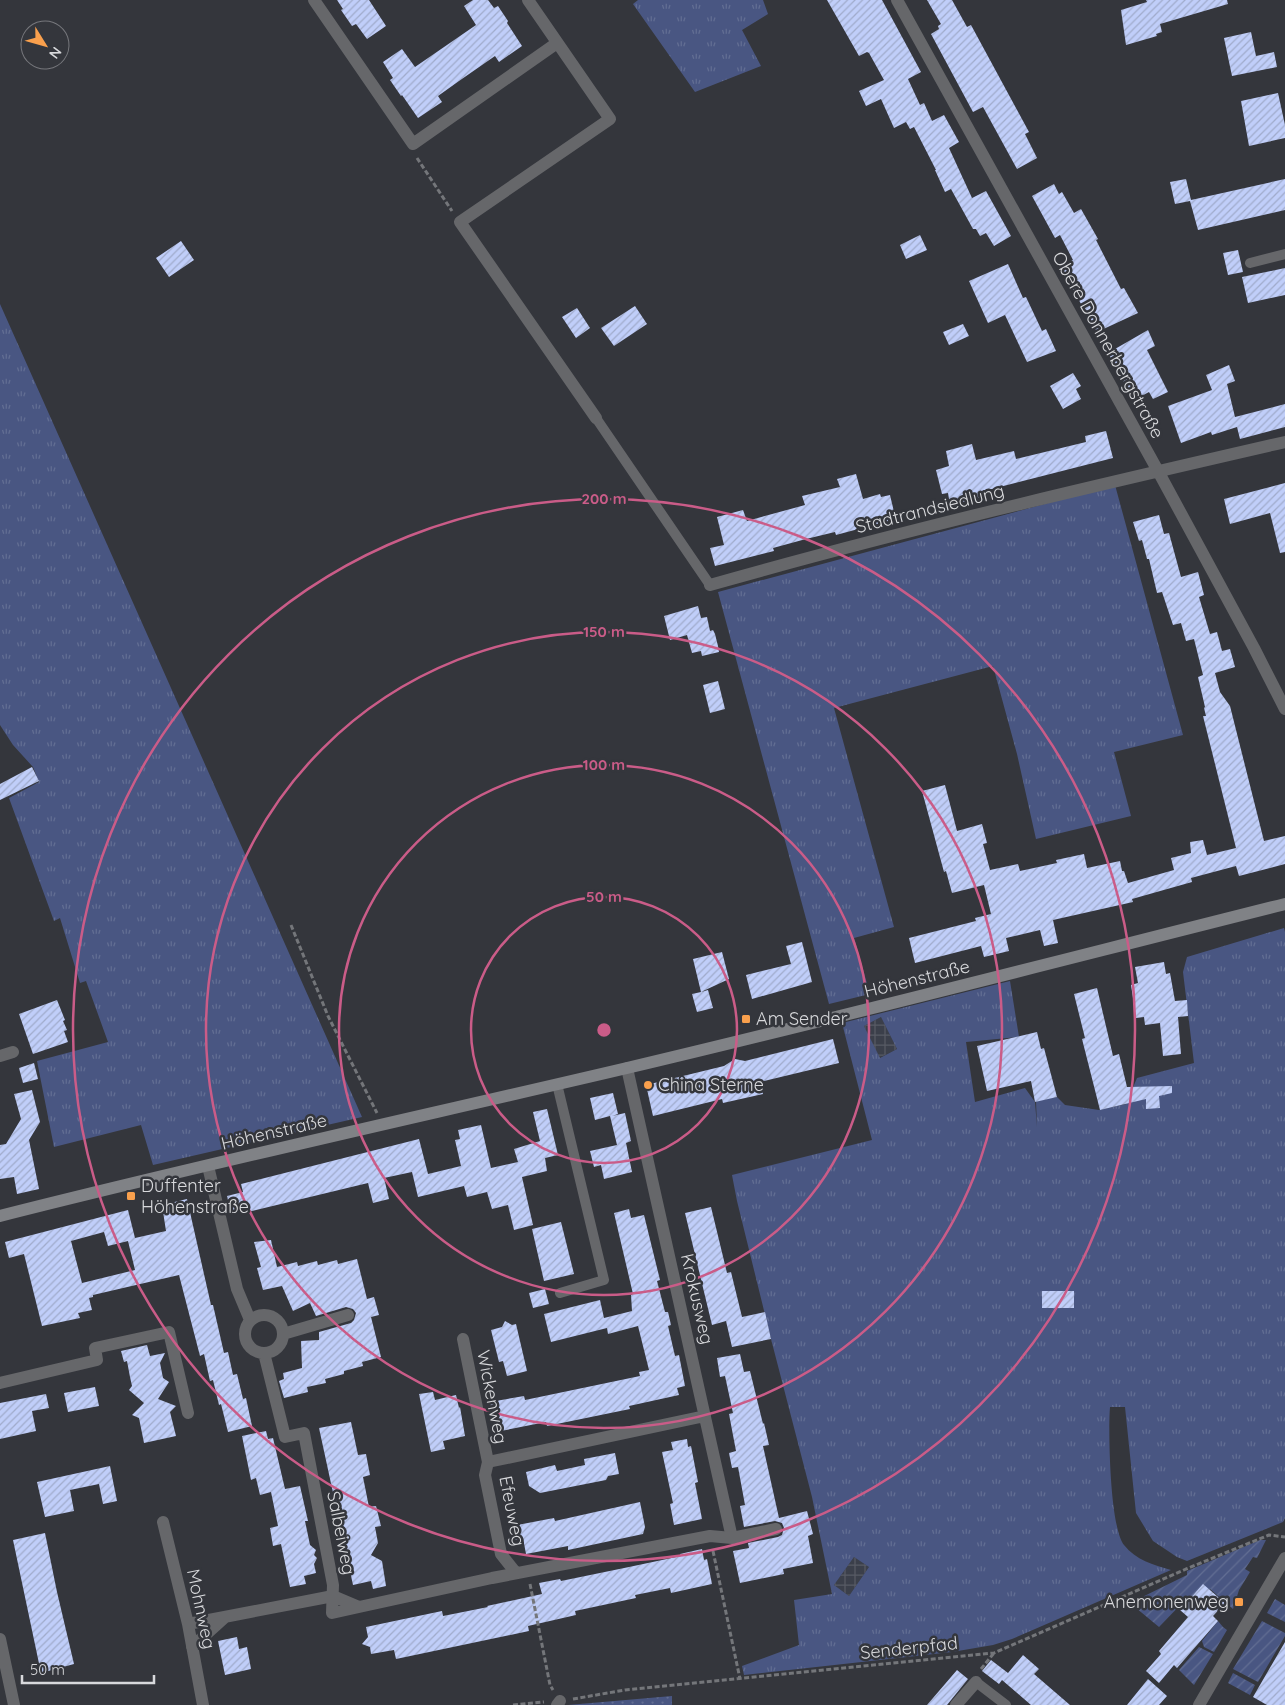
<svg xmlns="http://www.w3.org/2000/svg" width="1285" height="1705" font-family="Quicksand,sans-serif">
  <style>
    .industrial { fill: url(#industrial-grid) }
    .grass { fill: url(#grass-tufts); fill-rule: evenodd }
    .park { fill: url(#park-dots) }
    .garden { fill: url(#garden-furrows) }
    .building { fill: url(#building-hatch); fill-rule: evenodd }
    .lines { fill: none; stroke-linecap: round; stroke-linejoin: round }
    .path { stroke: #74767a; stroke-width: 3; stroke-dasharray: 5 2.5; stroke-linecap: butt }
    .lane { stroke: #66676a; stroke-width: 10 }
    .street { stroke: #66676a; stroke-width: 12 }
    .secondary { stroke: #808286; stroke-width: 12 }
    .ring { fill: none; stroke: #ca5c88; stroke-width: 2.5 }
    .poi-dot { fill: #f9a04d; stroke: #34363c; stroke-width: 2 }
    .labels { text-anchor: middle; stroke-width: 5; stroke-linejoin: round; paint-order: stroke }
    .street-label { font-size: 18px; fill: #d8d9dc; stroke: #34363c }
    .poi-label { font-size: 18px; fill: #d8d9dc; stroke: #34363c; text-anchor: start }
    .centre { fill: #ca5c88; stroke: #34363c; stroke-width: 2.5 }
    .ring-label { font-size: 15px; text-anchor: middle; font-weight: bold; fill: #ca5c88; stroke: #34363c; stroke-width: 5; stroke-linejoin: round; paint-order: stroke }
  </style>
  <defs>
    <pattern id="industrial-grid" width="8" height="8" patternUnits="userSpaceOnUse" patternTransform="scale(1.25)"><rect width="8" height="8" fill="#3b3f4a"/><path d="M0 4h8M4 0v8" fill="none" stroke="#575a64"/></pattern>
    <pattern id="grass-tufts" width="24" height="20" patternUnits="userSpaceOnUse" patternTransform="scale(1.25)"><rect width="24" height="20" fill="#495682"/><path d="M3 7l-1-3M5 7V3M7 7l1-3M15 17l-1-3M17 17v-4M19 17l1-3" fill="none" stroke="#626e93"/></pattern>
    <pattern id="park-dots" width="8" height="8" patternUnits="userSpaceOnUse" patternTransform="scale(1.25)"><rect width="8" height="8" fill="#495682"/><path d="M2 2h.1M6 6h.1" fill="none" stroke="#626e93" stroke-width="1.8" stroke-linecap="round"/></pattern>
    <pattern id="garden-furrows" width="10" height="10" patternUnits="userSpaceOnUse" patternTransform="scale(1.25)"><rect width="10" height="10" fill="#495682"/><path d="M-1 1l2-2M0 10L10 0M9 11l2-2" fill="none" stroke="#626e93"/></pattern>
    <pattern id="building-hatch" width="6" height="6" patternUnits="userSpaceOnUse" patternTransform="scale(1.25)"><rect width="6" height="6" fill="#c0cef9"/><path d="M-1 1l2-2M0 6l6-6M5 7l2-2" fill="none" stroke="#a0abcb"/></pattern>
  </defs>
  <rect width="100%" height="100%" fill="#34363c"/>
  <path class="industrial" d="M881,1017L897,1049L879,1058L864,1026Z
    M854,1557L869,1567L849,1596L834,1585Z"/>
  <path class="grass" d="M638,0H763L768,14L742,30L761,66L695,92L633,4Z
    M0,304L362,1117L153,1165L141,1125L54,1147L37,1061L108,1042L86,981L80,983L60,918L54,921L9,798L39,782L33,767L13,745L0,725Z
    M1115,485L1183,735L1114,752L1131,816L1036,839L1017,754L993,666L834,708L894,927L854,938L870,994L829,1004L718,592Z
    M1284,928L1285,932V1518L1283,1522L1187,1561L1177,1557L1153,1541L1136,1513L1125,1407H1110C1108,1431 1110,1528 1124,1545C1136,1560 1153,1565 1171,1570L1012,1639L993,1645L952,1652L744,1675L742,1666L799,1645L794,1600L832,1594L812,1497L771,1339L737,1201L732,1175L872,1140L842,1023L1010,981L1019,1037L966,1042L975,1102L1025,1088L1035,1102L1037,1127L1036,1101L1057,1097L1065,1105L1099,1110L1126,1104L1137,1078L1194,1063L1183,972L1187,957ZM881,1017L897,1049L880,1058L864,1026ZM854,1557L869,1567L849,1596L834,1585Z"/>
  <path class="park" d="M672,1696V1705H568Z"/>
  <path class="garden" d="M1260,1540H1266L1257,1558L1253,1557L1245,1569L1250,1572L1239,1590L1233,1609L1210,1589L1196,1605L1187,1598L1159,1627L1130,1603L1187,1575V1571Z
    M1275,1599L1285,1605V1622L1267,1613Z
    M1218,1621L1223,1627L1227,1630L1214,1652L1204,1647L1202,1641Z
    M1262,1621L1285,1633V1636L1258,1682L1233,1669Z
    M1199,1647L1213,1654L1194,1685L1179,1670Z
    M1233,1673L1255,1685L1250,1695L1228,1683Z"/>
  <path class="building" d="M337,0H369L386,26L367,39L356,24L352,26L341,10L343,9Z
    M473,0H488L494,8L498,6L508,21L507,23L522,46L499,62L495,56L459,81L438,96L442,102L418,118L402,95L401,96L390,80L393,78L383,62L402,49L415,67L476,25L464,6Z
    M827,0H882L921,72L908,79L920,105L924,103L932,121L944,115L959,142L949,148L972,198L986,191L1011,236L994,246L986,233L980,236L976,229H973L951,189L945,192L935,170H936L914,127L910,129L906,122L894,128L881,99L866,106L859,91L884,80L869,53L867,52L859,56Z
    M927,0H952L967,27L971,25L1029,132L1025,134L1037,158L1017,169L983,107L973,112L931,34L939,29L938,26L941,24Z
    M1146,0H1227L1228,4L1160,24L1162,32L1156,34L1157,36L1126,45L1121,10L1147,2Z
    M1251,32L1256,56L1274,52L1277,67L1232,76L1224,38Z
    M1278,93L1285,125V138L1249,146L1241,101Z
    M1186,179L1191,200L1285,179V210L1198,230L1190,201L1175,204L1170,182Z
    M1054,184L1059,194L1062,192L1074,213L1081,209L1098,239L1096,240L1121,289L1124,288L1138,313L1097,332L1060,267L1073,260L1060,235L1055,238L1032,196Z
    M920,235L927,250L906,259L900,245Z
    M181,241L194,260L169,277L156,258Z
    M1238,250L1243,272L1228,275L1223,253Z
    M1008,264L1023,298L1026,297L1042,331L1046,329L1056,351L1027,362L1005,315L988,323L969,281Z
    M1285,268V295L1248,303L1242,277Z
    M635,306L647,324L614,346L601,328Z
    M577,308L590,328L576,338L562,317Z
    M963,324L969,336L949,345L943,332Z
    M1148,330L1155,346L1147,350L1168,392L1153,399L1149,392L1134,400L1108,353Z
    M1229,365L1235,381L1227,384L1235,417L1285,404V427L1240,439L1237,427L1212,435L1211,432L1181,443L1168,406L1212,390L1206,375Z
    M1073,373L1081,386L1076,389L1081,399L1063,409L1050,386Z
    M1106,431L1113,458L984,491L986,496L950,505L948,493L942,494L936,470L949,466L946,451L972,444L976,460L1014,451L1016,459L1086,442L1085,436Z
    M856,474L863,499L880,494L881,497L890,495L895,516L887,518L888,521L836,535L835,532L806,539L773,548L774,551L715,566L710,548L724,545L717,517L743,510L747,521L805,505L802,496L840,487L837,479Z
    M1285,483V552L1280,553L1270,513L1230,524L1224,499Z
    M1159,515L1164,534L1169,533L1181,577L1198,572L1204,595L1199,597L1210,634L1217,632L1222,651L1230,649L1235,667L1215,673L1220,692L1230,706L1264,841L1285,836V864L1239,876L1236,866L1191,878L1192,882L1132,899L1133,902L1053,920L1058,943L1044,946L1040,930L1006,938L1009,951L984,957L981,946L915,963L909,938L976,921L975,918L991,914L984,885L952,893L946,871L944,872L922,791L945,785L957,831L982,824L987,843L983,844L990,870L1018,864L1020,871L1057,863L1056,860L1084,854L1087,868L1120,861L1122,871H1124L1128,883L1174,870L1171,858L1191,853L1190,842L1203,840L1207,855L1236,848L1203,716H1206L1204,708L1205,707L1198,677L1203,675L1194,639L1186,641L1181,623L1173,625L1162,592L1157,593L1149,559H1147L1142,540L1139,541L1133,522Z
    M698,606L701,618L707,617L710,631L713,630L715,634L718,646L719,652L702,656L701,651L692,653L687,635L670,640L664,616Z
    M718,681L725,709L710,713L703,685Z
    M32,767L39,781L0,800V784Z
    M802,942L812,982L752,999L746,975L791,964L786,946Z
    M722,952L729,979L701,992L708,990L713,1008L697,1012L692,994L701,992L693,959Z
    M1164,962L1166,974L1170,973L1175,1001L1187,1000L1188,1016L1178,1017L1181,1054L1163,1056L1160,1023L1145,1025L1144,1017L1136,1018L1131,985L1138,983L1135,967Z
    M1097,988L1113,1056L1119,1054L1127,1087L1172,1086V1093L1159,1096L1160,1108L1146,1109V1099L1100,1110L1082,1039L1085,1038L1074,994Z
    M57,1000L65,1020L63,1021L67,1030L64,1031L68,1042L33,1054L19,1014Z
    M1037,1032L1041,1049L1044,1048L1057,1097L1035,1102L1031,1081L987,1091L977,1046Z
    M833,1039L839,1063L760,1082L763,1094L723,1103L722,1099L653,1116L646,1085L724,1066L735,1059L745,1061Z
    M34,1063L38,1079L23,1083L19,1068Z
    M32,1090L40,1122L29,1140L39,1189L17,1194L14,1177L0,1179V1145L6,1144L21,1119L14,1094Z
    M613,1093L618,1114L612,1116L625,1113L631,1141L626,1143L632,1172L604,1179L601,1165L594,1167L590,1151L617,1145L610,1116L595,1120L590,1098Z
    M547,1109L558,1155L545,1158L547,1171L522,1177L533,1225L514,1230L508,1205L492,1209L487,1192L467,1197L464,1186L418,1197L412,1172L384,1178L389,1199L373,1203L368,1183L248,1212L247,1209L231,1213L227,1196L243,1192L241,1184L419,1139L428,1174L461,1166L455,1140L460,1139L458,1130L481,1125L491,1168L518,1162L514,1149L540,1141L533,1112Z
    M187,1199L211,1305H213L224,1353L228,1352L233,1375L237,1374L243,1399L246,1398L252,1426L228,1432L221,1404L219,1405L213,1380L210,1381L204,1354L200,1356L179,1275L93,1295V1297L89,1298L92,1310L78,1313L80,1318L42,1326L24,1254L9,1258L5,1242L128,1210L135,1238L166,1231L162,1205ZM104,1232L108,1246L128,1241L135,1270L82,1283L71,1241Z
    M711,1207L727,1273L731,1272L742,1317L765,1312L771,1339L732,1347L726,1321L712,1325L685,1213Z
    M629,1209L631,1218L644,1215L660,1280L657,1281L665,1312H668L671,1325L668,1326L675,1356L679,1355L685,1386L677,1388L679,1395L629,1406L630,1409L547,1426L546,1422L496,1432L490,1402L524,1396L525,1400L640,1376L639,1372L649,1370L638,1326L608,1334L607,1328L551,1342L544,1314L600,1300L604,1318L632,1311L631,1295L633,1294L614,1213Z
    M561,1222L574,1274L544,1281L532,1229Z
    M271,1240L277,1267L297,1262L298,1266L317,1261L318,1265L337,1260L338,1264L357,1259L367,1299L374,1297L379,1315L371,1317L381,1357L362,1362L363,1366L344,1371V1374L325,1379L326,1383L307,1387L308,1392L284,1398L279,1381L284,1379L283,1373L302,1368L301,1341L319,1340V1332L351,1323L354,1320L356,1313L353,1309L346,1307L316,1316L310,1303L293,1311L282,1286L263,1290L257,1268L261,1267L254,1242Z
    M545,1289L549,1304L533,1308L529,1293Z
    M1042,1291H1074V1308H1042Z
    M505,1321L512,1325L516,1324L527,1371L507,1376L503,1361L499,1362L491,1330L502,1327Z
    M147,1345L150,1356L165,1353L160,1363L163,1378L169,1382L158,1399L176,1406L170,1412L176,1436L144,1443L139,1418L132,1415L144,1403L129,1390L132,1386L130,1377L127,1361L124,1362L121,1351Z
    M740,1354L744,1372L750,1371L763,1424L764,1423L769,1445L763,1446L779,1518L807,1511L813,1534L808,1536L813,1563L783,1569L784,1574L740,1583L733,1551L749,1548L748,1543L778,1537L782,1535L784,1528L782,1523L775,1521L744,1527L740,1506L745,1505L738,1467L732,1468L729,1453L736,1451L729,1414L733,1413L725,1376L720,1377L717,1358Z
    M95,1387L99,1406L68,1412L64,1393Z
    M433,1392L435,1400L456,1395L459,1408L460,1407L465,1436L443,1441L445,1449L431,1452L419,1394Z
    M46,1394L49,1408L32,1411L36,1431L0,1439V1403Z
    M351,1422L358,1455L366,1454L370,1475L363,1477L369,1507L376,1506L381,1526L375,1527L378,1543L371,1555L382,1561L386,1586L373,1589L371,1581L353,1585L319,1428Z
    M266,1431L268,1439L273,1438L285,1489L300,1486L308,1521H305L310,1545L316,1550L314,1555L317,1558L314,1564L316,1573L304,1576L306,1584L290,1587L281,1544L273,1546L270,1528L278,1526L271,1492L260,1495L256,1478L251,1480L242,1436Z
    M687,1439L688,1447L691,1446L698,1482L695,1483L702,1519L674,1525L670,1504L673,1503L662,1452L673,1450L671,1442Z
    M615,1453L619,1474L608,1476L606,1480L540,1493L529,1486L526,1472L555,1465L557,1471L585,1465L584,1459Z
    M110,1466L117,1501L103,1504L99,1484L70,1490L74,1511L45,1517L37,1482Z
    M640,1502L645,1527L643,1534L568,1550V1546L526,1554L523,1538L515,1540L512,1526L554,1518L555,1521Z
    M45,1533L57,1592L74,1664L41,1673L13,1540Z
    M702,1549L704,1560L707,1559L712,1584L671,1593L670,1588L635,1595L636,1598L575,1611L576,1615L528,1626L529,1631L396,1659L394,1650L371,1654L370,1647L362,1644L368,1637L366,1627L442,1611L443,1616L488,1607L487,1606L542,1594L539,1583L560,1579L561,1581L629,1567L681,1556L680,1554Z
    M1203,1584L1225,1603L1213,1616L1218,1621L1177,1668L1174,1665L1159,1683L1146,1671L1161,1654L1159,1651L1188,1617L1180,1610Z
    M237,1637L239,1649L247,1647L251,1669L225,1675L218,1641Z
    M1285,1642V1705H1267L1253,1697Z
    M1023,1655L1039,1669L1034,1674L1070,1705H1031L1002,1680L999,1684L982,1671L991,1660L1008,1673Z
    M957,1670L968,1679L947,1705H927Z
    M1148,1679L1167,1696L1159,1705H1127Z"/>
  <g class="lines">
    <path class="path" d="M417,158L452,211
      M291,925L328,1016L377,1113
      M713,1551L740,1679
      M530,1584L550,1685L553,1690
      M981,1669L994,1653
      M573,1699L625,1690L994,1653L1186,1569L1269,1535L1285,1537
      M513,1705L544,1702"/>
    <path class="lane" d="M1250,263L1285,254
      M596,418L710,585
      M557,1084L604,1280L560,1293
      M976,1682L1006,1705"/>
    <path class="street" d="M314,0L413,144L557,43
      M528,0L610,119L460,222L596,418
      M897,0L1158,471L1254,648L1285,709
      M710,585C900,531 1093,486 1285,442
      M0,1056L13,1052
      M627,1068L732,1538
      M208,1166L237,1289L250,1320
      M245 1334a19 19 0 1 1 38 0a19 19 0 1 1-38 0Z
      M283,1334L348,1315
      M463,1339L488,1462
      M264,1353L285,1437L304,1433L333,1585L332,1613L359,1607
      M0,1383L97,1360L95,1348L169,1332L188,1413
      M163,1522L188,1624L203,1705
      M516,1573L501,1554L485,1475L488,1462L705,1416
      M188,1624L333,1596L359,1607L492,1578L710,1536L732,1538L776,1529
      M0,1639L14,1705
      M192,1647L224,1618
      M557,1705L560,1701
      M956,1705L976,1682
      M1199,1705L1285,1558"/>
    <path class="secondary" d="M0,1216C208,1163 418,1117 627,1068C847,1016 1066,959 1285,904"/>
  </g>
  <g class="ring">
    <circle cx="604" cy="1030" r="133"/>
    <circle cx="604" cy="1030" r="265"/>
    <circle cx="604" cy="1030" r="398"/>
    <circle cx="604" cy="1030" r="531"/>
  </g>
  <g class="poi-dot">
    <rect x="741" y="1014" width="10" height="10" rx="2.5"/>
    <circle cx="648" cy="1085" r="5"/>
    <rect x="126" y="1191" width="10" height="10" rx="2.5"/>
    <rect x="1234" y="1597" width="10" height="10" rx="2.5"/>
  </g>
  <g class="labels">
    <g class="street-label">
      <text transform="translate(1108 345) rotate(61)" y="6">Obere Donnerbergstraße</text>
      <text transform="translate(930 509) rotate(-14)" y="6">Stadtrandsiedlung</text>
      <text transform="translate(917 979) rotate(-14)" y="6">Höhenstraße</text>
      <text transform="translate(274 1132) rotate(-13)" y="6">Höhenstraße</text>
      <text transform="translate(697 1299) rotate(77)" y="6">Krokusweg</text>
      <text transform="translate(492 1397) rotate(79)" y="6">Wickenweg</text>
      <text transform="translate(512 1511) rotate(79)" y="6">Efeuweg</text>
      <text transform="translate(341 1533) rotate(79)" y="6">Salbeiweg</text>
      <text transform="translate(201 1609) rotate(78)" y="6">Mohnweg</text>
      <text transform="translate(909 1648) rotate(-6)" y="6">Senderpfad</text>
    </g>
    <g class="poi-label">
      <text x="756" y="1025">Am Sender</text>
      <text x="658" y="1091">China Sterne</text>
      <text x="141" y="1192">Duffenter<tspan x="141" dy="21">Höhenstraße</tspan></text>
      <text x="1229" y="1608" text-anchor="end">Anemonenweg</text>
    </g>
  </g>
  <circle cx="604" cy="1030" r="8" class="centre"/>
  <g class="ring-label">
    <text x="604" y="504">200 m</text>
    <text x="604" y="637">150 m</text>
    <text x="604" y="770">100 m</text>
    <text x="604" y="902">50 m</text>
  </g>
  <g transform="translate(45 45) rotate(127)"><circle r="24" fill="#34363c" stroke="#76777c"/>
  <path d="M0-4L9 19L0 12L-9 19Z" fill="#f9a04d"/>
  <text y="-8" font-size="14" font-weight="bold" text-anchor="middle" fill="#d8d9dc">N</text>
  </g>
  <path d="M22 1675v8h132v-8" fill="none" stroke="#d8d9dc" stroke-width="2.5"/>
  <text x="30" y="1675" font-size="15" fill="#d8d9dc" stroke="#34363c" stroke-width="4" paint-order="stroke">50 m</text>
</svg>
